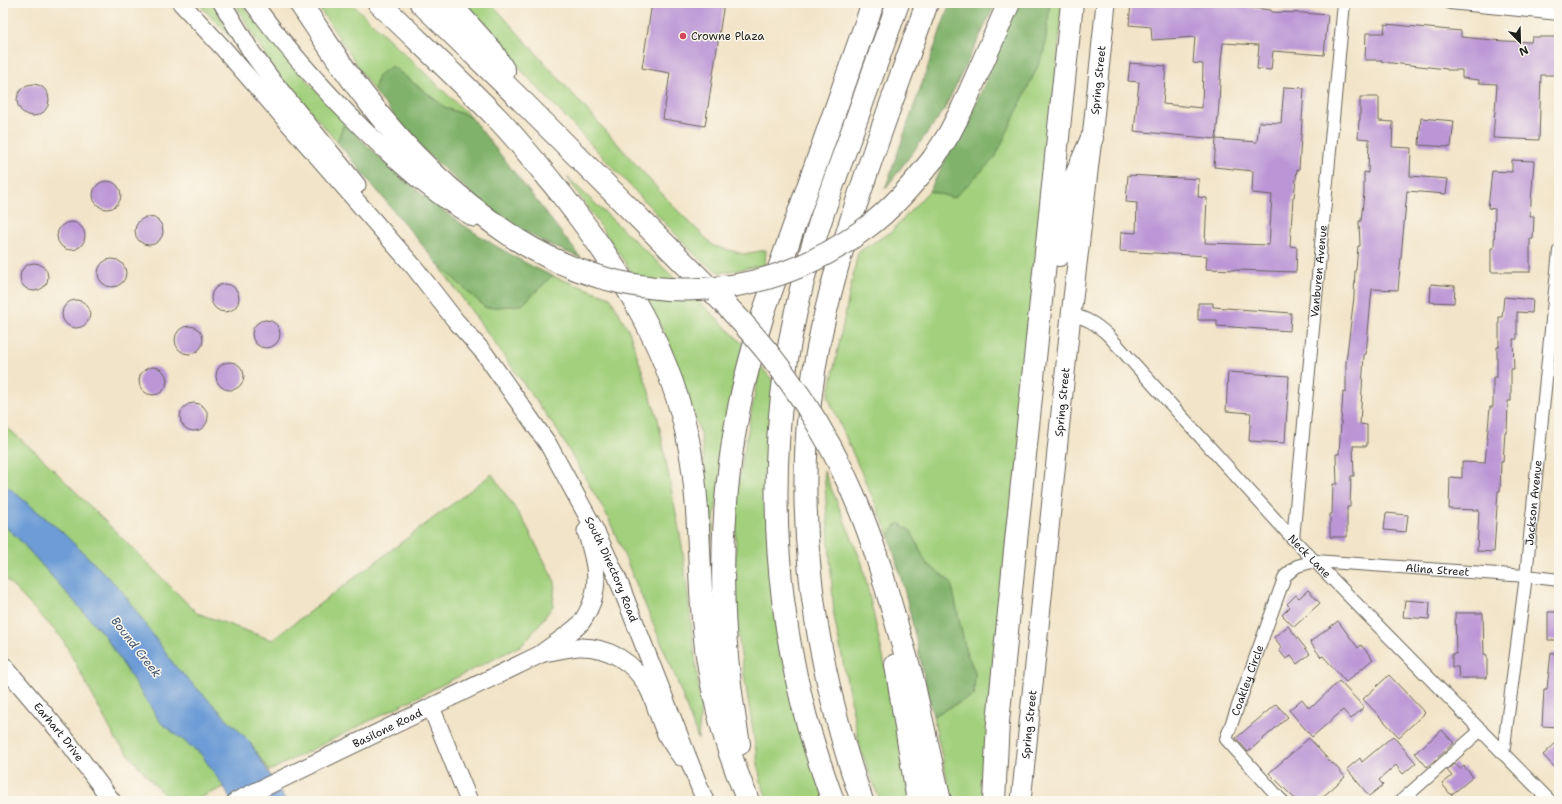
<svg xmlns="http://www.w3.org/2000/svg" width="1562" height="804" font-family="'Shantell Sans',sans-serif">
  <style>
    .green { fill: #a2d07d; stroke: #5f764c }
    .forest { fill: #81b26c; stroke: #4e6744 }
    .water { fill: #6d9cd6; stroke: #445c79 }
    .building { fill: #bb96d6 }
    .lines { fill: none; stroke-linecap: round; stroke-linejoin: round }
    .street-casing { stroke: #676258; stroke-width: 14 }
    .secondary-casing { stroke: #676258; stroke-width: 19 }
    .primary-casing { stroke: #676258; stroke-width: 21 }
    .highway-casing { stroke: #676258; stroke-width: 24 }
    .street { stroke: #fff; stroke-width: 12 }
    .secondary { stroke: #fff; stroke-width: 17 }
    .primary { stroke: #fff; stroke-width: 19 }
    .highway { stroke: #fff; stroke-width: 22 }
    .highway-bridge-casing { stroke: #676258; stroke-width: 24; stroke-linecap: butt }
    .highway-bridge { stroke: #fff; stroke-width: 22 }
    .poi-dot { fill: #d1495b; stroke: #fbf7ec; stroke-width: 1.5 }
    .labels { text-anchor: middle; stroke-width: 3; stroke-linejoin: round; paint-order: stroke }
    .poi-label { font-size: 11px; fill: #1c1c1c; stroke: #fbf7ec; text-anchor: start }
    .street-label { font-size: 11px; fill: #1c1c1c; stroke: #fbf7ec }
    .water-label { font-size: 12px; font-style: italic; fill: #405670; stroke: #fbf7ec }
  </style>
  <rect width="100%" height="100%" fill="#fbf7ec"/>
  <filter id="ink" filterUnits="userSpaceOnUse"><feTurbulence type="fractalNoise" baseFrequency=".025" numOctaves="2"/><feDisplacementMap in="SourceGraphic" scale="8" xChannelSelector="R" yChannelSelector="G"/><feConvolveMatrix kernelMatrix="1 2 1 2 8 2 1 2 1" color-interpolation-filters="sRGB"/></filter>
  <filter id="wash" filterUnits="userSpaceOnUse"><feTurbulence type="fractalNoise" baseFrequency=".012" numOctaves="4" result="noise"/><feDisplacementMap in="SourceGraphic" scale="16" xChannelSelector="R" yChannelSelector="G"/><feGaussianBlur stdDeviation="0.9" result="paint"/><feColorMatrix in="noise" values="0 0 0 0 0 0 0 0 0 0 0 0 0 0 0 0 0 1.4 0 .05"/><feComposite in="paint" operator="in"/></filter>
  <g filter="url(#wash)">
    <rect width="100%" height="100%" fill="#f2e4c8"/>
    <path class="green" d="M198,3H213L231,38Z
      M235,3H240L344,123L337,142L270,64Z
      M316,3H351L471,117L446,108L392,66L374,91Z
      M460,3H491L676,209L714,246L743,254L766,250L765,265L720,273L700,260L505,53Z
      M1050,3H1063L985,801H952L933,716L974,695L975,672L966,652L951,582L926,563L911,531L898,523L889,535L828,397L858,252L891,232L929,191L954,198L1044,53Z
      M567,177L703,305L745,346L733,388L711,542L701,435L666,336L628,267Z
      M437,263L486,308L522,305L552,276L610,297L629,331L658,419L682,545L701,707L698,739L676,678L608,517L557,430Z
      M760,366L776,384L767,493L825,801H768L761,783L735,616L736,494Z
      M3,424L41,457L197,613L272,640L492,474L526,525L555,582L553,606L538,626L522,645L269,771L249,741L175,666L121,590L61,531L3,483Z
      M824,471L862,563L897,719L910,801H880L860,748L834,616Z
      M3,525L17,537L104,635L161,723L201,754L224,787L195,800L163,794L116,740L62,638L3,576Z"/>
    <path class="forest" d="M950,3H996L943,112L885,189Z
      M1016,3H1050L1044,53L995,158L954,198L929,191L979,97Z
      M392,66L446,108L471,117L581,258L543,242L489,209L420,147L374,91L378,75Z
      M344,123C363,141 382,160 402,178C447,216 498,251 552,276L522,305L486,308L437,263L337,142Z
      M898,523L911,531L926,563L951,582L966,652L975,672L974,695L933,716L907,600L889,535Z"/>
    <path class="water" d="M3,483L61,531L121,590L175,666L249,741L286,801H231L224,787L201,754L161,723L104,635L17,537L3,525Z"/>
    <g id="blocks">
      <path class="building" d="M652,3H724L705,126L663,119L670,73L642,68Z
        M1131,3H1146V5L1184,3H1225V5L1271,10V12L1303,13L1328,15L1324,55L1273,51L1271,70L1257,69L1259,45L1223,43L1221,61L1219,104L1216,139L1134,131L1139,82L1128,81L1130,63L1166,66L1163,104L1202,108L1203,64L1193,63L1195,37L1152,40L1151,27L1129,25Z
        M1385,24L1461,31V37L1504,41L1531,42L1532,37H1559V75H1541L1539,140L1493,138L1497,84L1479,83V80L1462,78V70H1447V69L1382,62V60H1365L1366,33H1384Z
        M17 100a16 16 0 1 1 32 0a16 16 0 1 1-32 0Z
        M1284,87L1304,88L1299,170H1297L1294,197H1293L1290,246L1297,247L1296,272L1206,269L1207,256L1120,251L1121,232L1136,233L1137,203L1126,202L1128,175L1199,179L1198,197L1207,198L1205,243L1269,245L1272,195L1252,193L1253,171L1214,167L1216,139L1257,142L1259,122L1281,123Z
        M1360,97H1379V121L1393,122L1392,147L1411,148L1410,176L1448,179L1446,194L1407,191L1398,290L1372,289L1366,354H1364L1360,424L1367,425V446H1353L1354,476H1351L1350,507H1347V537H1330V514H1332L1333,484H1337L1336,454H1339L1343,392L1346,393V362L1354,297L1355,270H1356L1358,246H1360L1359,221H1361L1364,193V172L1368,173L1369,139L1358,138L1359,120H1360Z
        M1421,118L1454,121L1451,147L1419,145Z
        M1512,160L1534,161L1530,216H1534L1533,239H1530V272H1491V248H1494L1495,209L1488,208L1492,171L1512,172Z
        M93 195a14 14 0 1 1 28 0a14 14 0 1 1-28 0Z
        M135 231a14 14 0 1 1 28 0a14 14 0 1 1-28 0Z
        M57 236a14 14 0 1 1 28 0a14 14 0 1 1-28 0Z
        M98 273a14 14 0 1 1 28 0a14 14 0 1 1-28 0Z
        M20 277a14 14 0 1 1 28 0a14 14 0 1 1-28 0Z
        M211 298a14 14 0 1 1 28 0a14 14 0 1 1-28 0Z
        M1431,284L1455,286L1454,303L1430,302Z
        M1504,297L1533,300L1532,313L1517,312V339H1513L1514,369H1511V401H1508L1507,432H1505L1503,462H1501L1500,491H1498L1494,552L1477,551L1479,510L1449,509L1450,477L1462,478V462L1485,463L1490,407H1493V377H1497V347H1499V317H1502Z
        M62 314a14 14 0 1 1 28 0a14 14 0 1 1-28 0Z
        M1198,303H1213V307L1291,313L1290,331L1217,326V320H1198Z
        M252 334a14 14 0 1 1 28 0a14 14 0 1 1-28 0Z
        M175 340a14 14 0 1 1 28 0a14 14 0 1 1-28 0Z
        M216 376a14 14 0 1 1 28 0a14 14 0 1 1-28 0Z
        M139 381a14 14 0 1 1 28 0a14 14 0 1 1-28 0Z
        M1228,372L1289,376L1285,443L1249,441L1251,413L1226,411Z
        M180 417a14 14 0 1 1 28 0a14 14 0 1 1-28 0Z
        M1386,513L1408,515L1406,532L1384,530Z
        M1308,590L1320,603L1294,627L1282,615L1290,607L1287,604L1296,595L1299,598Z
        M1405,600L1430,602L1429,619L1403,617Z
        M1548,612H1559V640H1548Z
        M1455,613H1483L1484,654L1487,655V678H1459L1458,667H1452V654H1456Z
        M1338,621L1358,648L1361,645L1373,659L1346,682L1323,656L1321,657L1310,642Z
        M1288,626L1310,654L1297,664L1291,656L1286,659L1279,650L1282,648L1274,637Z
        M1551,653H1559V727L1542,726L1544,689H1547Z
        M1389,675L1425,713L1399,737L1363,699Z
        M1339,681L1364,707L1351,719L1343,710L1312,737L1289,710L1302,699L1309,708L1313,704L1314,705Z
        M1276,704L1288,717L1248,752L1236,738Z
        M1442,730L1454,743L1427,767L1415,753Z
        M1393,736L1416,763L1403,774L1396,765L1379,780L1383,785L1369,796L1347,769L1360,758L1362,762Z
        M1309,738L1332,764L1333,763L1345,777L1318,801H1297L1269,773Z
        M1559,740V772L1543,755Z
        M1455,763L1460,769L1464,766L1473,777L1451,795L1442,784L1452,776L1447,770Z"/>
    </g>
  </g>
  <g filter="url(#ink)">
    <use href="#blocks" fill-opacity="0" stroke="#676258" stroke-width="1"/>
    <g class="lines">
      <g class="street-casing">
        <g id="street">
          <path d="M1450,3L1559,14"/>
          <path id="s1" d="M1071,315C1087,318 1096,324 1108,335L1293,539L1550,801"/>
          <path id="s2" d="M1293,539L1344,3"/>
          <path id="s3" d="M1503,754L1526,576L1559,251"/>
          <path id="s4" d="M1282,801L1226,739L1285,576L1297,566L1315,561L1526,576L1559,580"/>
          <path d="M1401,801L1481,730"/>
        </g>
      </g>
      <g class="secondary-casing">
        <g id="secondary">
          <path id="s5" d="M181,3L223,48L414,267L455,320L485,354L548,444L595,530L617,577L705,801"/>
          <path d="M222,3L252,53L272,80L357,185"/>
          <path d="M253,3C292,56 337,105 385,150C413,176 440,199 474,218"/>
          <path d="M545,653C556,651 567,648 578,647C608,646 634,662 648,688C656,703 659,721 667,736C671,743 676,750 681,757"/>
          <path id="s6" d="M3,665L65,738L112,801"/>
          <path d="M431,707L469,801"/>
          <path id="s7" d="M236,801L539,655C552,645 567,636 579,625C584,620 586,615 589,609C602,582 594,558 586,531"/>
        </g>
      </g>
      <g class="primary-casing">
        <g id="primary">
          <path id="s8" d="M1021,801L1071,315L1092,138L1106,3"/>
        </g>
      </g>
      <g class="highway-casing">
        <path id="highway" d="M300,3C322,35 342,68 366,98C407,153 459,201 516,239
          M379,3C418,41 459,79 497,118C520,142 541,169 562,195C622,271 673,354 690,450C700,506 698,563 703,619C706,660 714,701 726,741C732,761 740,781 748,801
          M421,3L525,104L720,299
          M449,3L492,51L504,71
          M933,159L949,134L962,109L1009,3
          M1059,255L1071,187L1092,138
          M880,567L912,677L940,801
          M896,665L918,801
          M739,744C719,634 717,523 738,413C744,379 754,345 764,311L873,3
          M833,801C821,768 810,736 802,702C768,565 768,422 802,285C813,239 829,195 845,151C863,102 880,52 898,3
          M862,801C810,651 788,490 821,333C845,220 889,112 927,3
          M994,801L998,722L1016,541L1072,3"/>
      </g>
      <use href="#street" class="street"/>
      <use href="#secondary" class="secondary"/>
      <use href="#primary" class="primary"/>
      <use href="#highway" class="highway"/>
      <g class="highway-bridge-casing">
        <path id="highway-bridge" d="M516,239C627,308 759,308 866,228C892,209 913,184 933,159
          M721,300C797,377 848,462 880,567"/>
      </g>
      <use href="#highway-bridge" class="highway-bridge"/>
    </g>
  </g>
  <circle class="poi-dot" cx="683" cy="36" r="4"/>
  <g class="labels">
    <g class="poi-label">
      <text x="691" y="40">Crowne Plaza</text>
    </g>
    <g class="street-label">
      <text dy="4" stroke="none"><textPath href="#s8" startOffset="725">Spring Street</textPath></text>
      <text dy="4" stroke="none"><textPath href="#s2" startOffset="269">Vanburen Avenue</textPath></text>
      <text dy="4" stroke="none"><textPath href="#s8" startOffset="401">Spring Street</textPath></text>
      <text dy="4" stroke="none"><textPath href="#s3" startOffset="253">Jackson Avenue</textPath></text>
      <text dy="4" stroke="none"><textPath href="#s1" startOffset="342">Neck Lane</textPath></text>
      <text dy="4" stroke="none"><textPath href="#s5" startOffset="715">South Directory Road</textPath></text>
      <text dy="4" stroke="none"><textPath href="#s4" startOffset="414">Alina Street</textPath></text>
      <text dy="4" stroke="none"><textPath href="#s4" startOffset="146">Coakley Circle</textPath></text>
      <text dy="4" stroke="none"><textPath href="#s8" startOffset="77">Spring Street</textPath></text>
      <text dy="4" stroke="none"><textPath href="#s7" startOffset="168">Basilone Road</textPath></text>
      <text dy="4" stroke="none"><textPath href="#s6" startOffset="87">Earhart Drive</textPath></text>
    </g>
    <g class="water-label">
      <text transform="translate(136 647) rotate(52)" y="4">Bound Creek</text>
    </g>
  </g>
  <rect width="1562" height="804" fill="none" stroke="#fbf7ec" stroke-width="16"/>
  <g transform="translate(1520 42) rotate(157)" stroke="#fbf7ec" stroke-width="3" paint-order="stroke">
  <path d="M0-3L7 15L0 10L-7 15Z" fill="#1c1c1c"/>
  <text y="-6" font-size="11" font-weight="bold" text-anchor="middle" fill="#1c1c1c">N</text>
  </g>
</svg>
